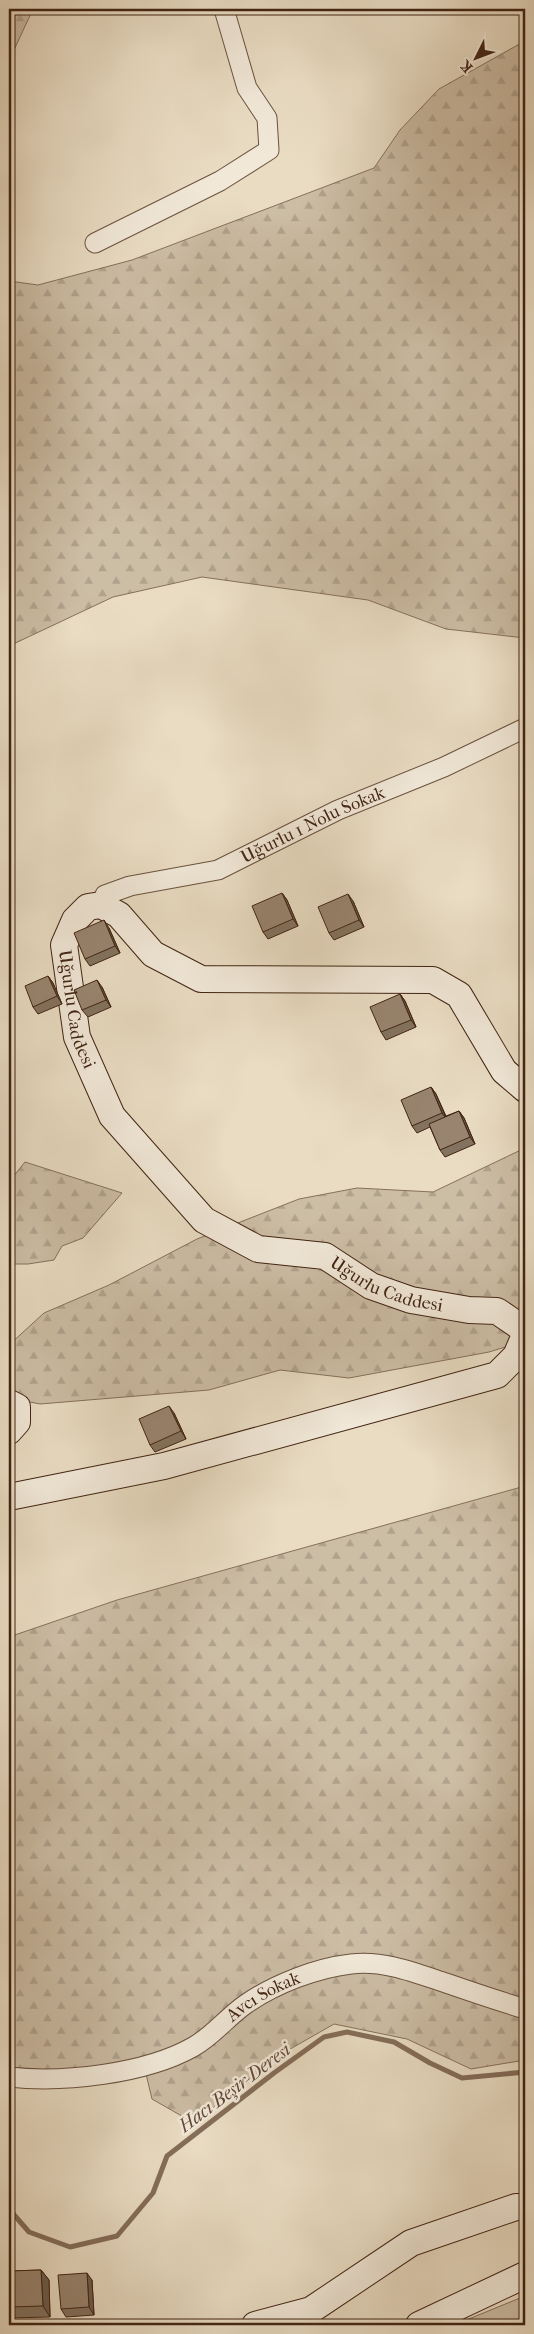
<svg xmlns="http://www.w3.org/2000/svg" width="534" height="2334" font-family="'IM FELL French Canon',serif">
  <style>
    .grass { fill: #ccbda5; stroke: #86705c }
    .forest { fill: url(#forest-firs); stroke: #86705c }
    .lines { fill: none; stroke-linecap: round; stroke-linejoin: round }
    .stream { stroke: #846d59; stroke-width: 5 }
    .street-casing { stroke: #6b523f; stroke-width: 21 }
    .secondary-casing { stroke: #412413; stroke-width: 28 }
    .street { stroke: #f1e8d8; stroke-width: 19 }
    .secondary { stroke: #f1e8d8; stroke-width: 26 }
    .wall { fill: #83725f; stroke: #412413 }
    .shaded-wall { fill: #6a5c4e; stroke: #412413 }
    .building { fill: #98846f; stroke: #412413 }
    .labels { text-anchor: middle; stroke-width: 5; stroke-linejoin: round; paint-order: stroke }
    .street-label { font-size: 18px; fill: #412413; stroke: #f1e8d8 }
    .water-label { font-size: 19px; font-style: italic; fill: #624836; stroke: #f1e8d8 }
  </style>
  <defs>
    <pattern id="forest-firs" width="22" height="20" patternUnits="userSpaceOnUse" patternTransform="scale(1.25)"><rect width="22" height="20" fill="#ccbda5"/><path d="M5 1l3.5 6h-7zM16 11l3.5 6h-7z" fill="#b0a28d"/></pattern>
  </defs>
  <rect width="100%" height="100%" fill="#e9dcc3"/>
  <filter id="stains"><feTurbulence type="fractalNoise" baseFrequency=".004" numOctaves="4"/><feColorMatrix values="0 0 0 0 .2 0 0 0 0 .09 0 0 0 0 .02 0 0 0 .5 -.17"/></filter>
  <radialGradient id="worn" r=".72"><stop offset=".6" stop-color="#630" stop-opacity="0"/><stop offset="1" stop-color="#630" stop-opacity=".3"/></radialGradient>
  <path class="grass" d="M525,2296V2325H454Z"/>
  <path class="forest" d="M9,9H33L14,50L9,77Z
    M525,41V638L446,629L368,600L202,577L113,597L9,646V281L38,285L132,260L374,168L400,130L439,89Z
    M525,1148V1341L489,1352L349,1378L280,1370L209,1390L40,1404L9,1398V1345L44,1313L109,1285L197,1239L299,1199L357,1188L433,1192Z
    M25,1162L122,1193L83,1238L62,1246L54,1260L28,1264H9V1182Z
    M525,1486V2060L471,2069L407,2039L334,2024L278,2056L194,2123L152,2099L146,2074L90,2070L9,2072V1637L117,1600Z"/>
  <g class="lines">
    <path class="stream" d="M9,2209L29,2232L70,2247L117,2236L153,2193L167,2156L274,2073L324,2037L347,2032L394,2042L430,2063L462,2078L525,2072"/>
    <g class="street-casing">
      <g id="street">
        <path d="M95,243L220,181L269,150L267,118L247,88L224,9"/>
        <path id="s1" d="M101,905L105,895L130,886L218,870L338,810L444,767L525,728"/>
        <path id="s2" d="M9,2077C63,2083 145,2074 193,2047C213,2036 227,2017 246,2004C275,1984 316,1968 351,1964C384,1960 416,1973 446,1983C472,1992 499,2001 525,2009"/>
      </g>
    </g>
    <g class="secondary-casing">
      <g id="secondary">
        <path id="s3" d="M525,1089L504,1071L459,995L433,980L201,979L153,954L119,915L101,905L88,907L75,920L64,945L77,1037L112,1116L204,1220L258,1249L325,1256L371,1286L411,1300L469,1310L497,1311L525,1330"/>
        <path d="M9,1403L17,1407V1422L9,1431"/>
        <path d="M9,1497L164,1466L497,1375L516,1356L525,1335"/>
        <path d="M255,2325L311,2310L411,2243L516,2207H525"/>
        <path d="M419,2325L525,2275"/>
      </g>
    </g>
    <use href="#street" class="street"/>
    <use href="#secondary" class="secondary"/>
  </g>
  <path class="wall" d="M282,893L287,900L298,926L268,939L263,932Z
    M353,901L364,927L334,940L329,933Z
    M109,928L120,953L90,966L85,959Z
    M48,976L53,983L62,1004L38,1014L33,1007Z
    M102,987L111,1007L88,1017L82,1010Z
    M400,994L405,1001L416,1027L386,1040L381,1032Z
    M431,1087L436,1094L446,1116L459,1111L464,1118L475,1144L445,1157L440,1150L430,1127L417,1133L412,1126Z
    M174,1413L186,1439L155,1452L150,1445Z
    M41,2270L49,2280L50,2317L9,2318V2271Z
    M92,2280L94,2315L66,2317L61,2309Z"/>
  <path class="shaded-wall" d="M282,893L287,900L298,926L293,919Z
    M348,894L353,901L364,927L359,920Z
    M104,920L109,928L120,953L115,946Z
    M48,976L53,983L62,1004L57,996Z
    M97,980L102,987L111,1007L106,1000Z
    M400,994L405,1001L416,1027L411,1020Z
    M431,1087L436,1094L447,1120L442,1113Z
    M459,1111L464,1118L475,1144L470,1137Z
    M169,1406L174,1413L186,1439L181,1431Z
    M41,2270L49,2280L50,2317L43,2306Z
    M87,2273L92,2280L94,2315L89,2307Z"/>
  <path class="building" d="M282,893L293,919L263,932L252,906Z
    M348,894L359,920L329,933L318,907Z
    M104,920L115,946L85,959L74,933Z
    M48,976L57,996L33,1007L25,986Z
    M97,980L106,1000L82,1010L74,990Z
    M400,994L411,1020L381,1032L370,1007Z
    M431,1087L442,1113L412,1126L401,1100Z
    M459,1111L470,1137L440,1150L429,1124Z
    M169,1406L181,1431L150,1445L139,1419Z
    M41,2270L43,2306L9,2307V2271Z
    M87,2273L89,2307L61,2309L58,2275Z"/>
  <g class="labels">
    <g class="street-label">
      <text dy="6" stroke="none"><textPath href="#s1" startOffset="232">Uğurlu 1 Nolu Sokak</textPath></text>
      <text dy="6" stroke="none"><textPath href="#s3" startOffset="629">Uğurlu Caddesi</textPath></text>
      <text dy="6" stroke="none"><textPath href="#s3" startOffset="1079">Uğurlu Caddesi</textPath></text>
      <text dy="6" stroke="none"><textPath href="#s2" startOffset="276">Avcı Sokak</textPath></text>
    </g>
    <g class="water-label">
      <text transform="translate(234 2087) rotate(-37)" y="7">Hacı Beşir Deresi</text>
    </g>
  </g>
  <rect width="534" height="2334" fill="none" stroke="#e9dcc3" stroke-width="30"/>
  <rect x="10" y="10" width="514" height="2314" fill="none" stroke="#412413" stroke-width="2.5"/>
  <rect x="15" y="15" width="504" height="2304" fill="none" stroke="#412413"/>
  <g transform="translate(476 58) rotate(228)" stroke="#f1e8d8" stroke-width="4" paint-order="stroke">
  <path d="M0-4L9 19L0 12L-9 19Z" fill="#412413"/>
  <text y="-8" font-size="14" font-weight="bold" text-anchor="middle" fill="#412413">K</text>
  </g>
  <rect width="100%" height="100%" filter="url(#stains)"/>
  <rect width="100%" height="100%" fill="url(#worn)"/>
</svg>
